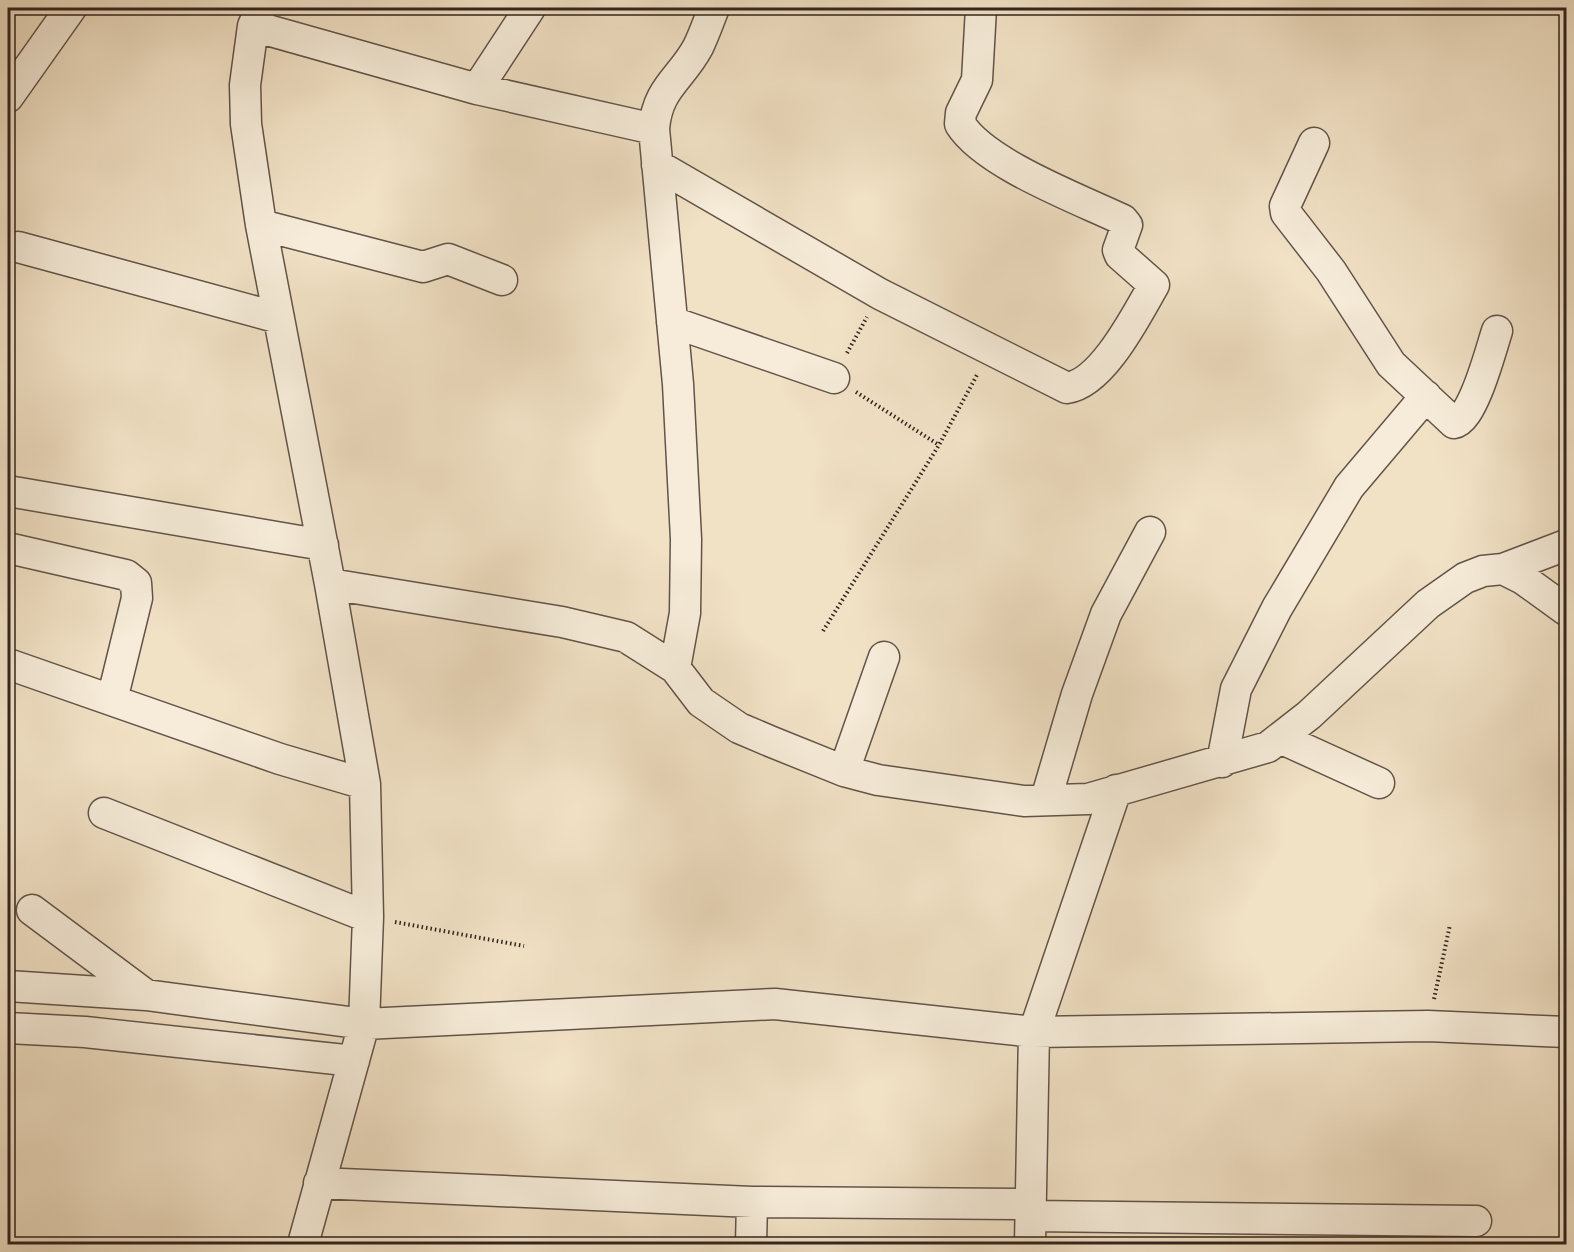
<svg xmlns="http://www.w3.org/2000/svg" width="1574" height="1252" font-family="'Libre Caslon Text',serif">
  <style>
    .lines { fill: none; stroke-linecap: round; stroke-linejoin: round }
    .street-casing { stroke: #625449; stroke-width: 33 }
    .path { stroke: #322520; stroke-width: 4; stroke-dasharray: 1.5 3; stroke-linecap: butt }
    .street { stroke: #f6ecd9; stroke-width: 30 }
  </style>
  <rect width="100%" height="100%" fill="#f1e1c5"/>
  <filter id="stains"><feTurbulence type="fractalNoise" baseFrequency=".00333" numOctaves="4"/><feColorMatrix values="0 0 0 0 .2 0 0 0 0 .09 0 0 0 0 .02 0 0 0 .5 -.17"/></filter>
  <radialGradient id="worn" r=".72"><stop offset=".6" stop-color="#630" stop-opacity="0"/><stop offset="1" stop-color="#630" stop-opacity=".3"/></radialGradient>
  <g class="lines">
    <g class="street-casing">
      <path id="street" d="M261,8L253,26L245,85L246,124L261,225L330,584L365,784L368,917L364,1024L303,1244
        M253,26L477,89L654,129
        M477,89L530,8
        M8,97L71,8
        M1314,143L1285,206L1286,213L1331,271L1391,364L1454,423C1473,420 1491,349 1497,331
        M657,165L880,294L1067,388C1103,383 1137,314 1154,285L1120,255L1118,250L1127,225L1123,220C1079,199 985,164 960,124L961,113L977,80L981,8
        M261,225L423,267L448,259L502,280
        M18,247L279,318
        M672,322L834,378
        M8,491L323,545
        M8,548L126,575L136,583L137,598L112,700
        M1503,569L1566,545
        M330,584L562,622L626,637L675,668L701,702L739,728L772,742L844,771L878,780L1024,801L1088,799L1268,747L1309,715L1428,604L1465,578L1483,571L1503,569L1523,579L1566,610
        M8,664L280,759L365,784
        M675,668L685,613L686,539L678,384L654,129C657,88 681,79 698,47C704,35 709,20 714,8
        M1280,738L1379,783
        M1222,762L1236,689L1277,608L1349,487L1426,396
        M844,771L884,657
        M1046,799L1077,694L1106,614L1150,532
        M104,813L368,917
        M32,910L146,995
        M8,986L146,995L364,1024L775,1004L1034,1032L1428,1026L1566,1032
        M8,1028L85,1032L354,1061
        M319,1183L752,1202L1031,1204
        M1031,1216L1476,1221
        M751,1244L752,1202
        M1030,1244L1034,1032L1116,790"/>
    </g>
    <path class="path" d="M847,353L867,317
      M856,392L939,445
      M823,631L939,445L977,375
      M395,922L524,946
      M1434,999L1450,925"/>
    <use href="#street" class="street"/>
  </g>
  <rect width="1574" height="1252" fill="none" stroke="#f1e1c5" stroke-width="30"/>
  <rect x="9" y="9" width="1556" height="1234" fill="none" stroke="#322520" stroke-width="3"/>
  <rect x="15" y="15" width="1544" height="1222" fill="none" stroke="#322520" stroke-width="1.5"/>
  <rect width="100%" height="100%" filter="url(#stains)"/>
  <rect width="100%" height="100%" fill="url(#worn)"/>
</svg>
